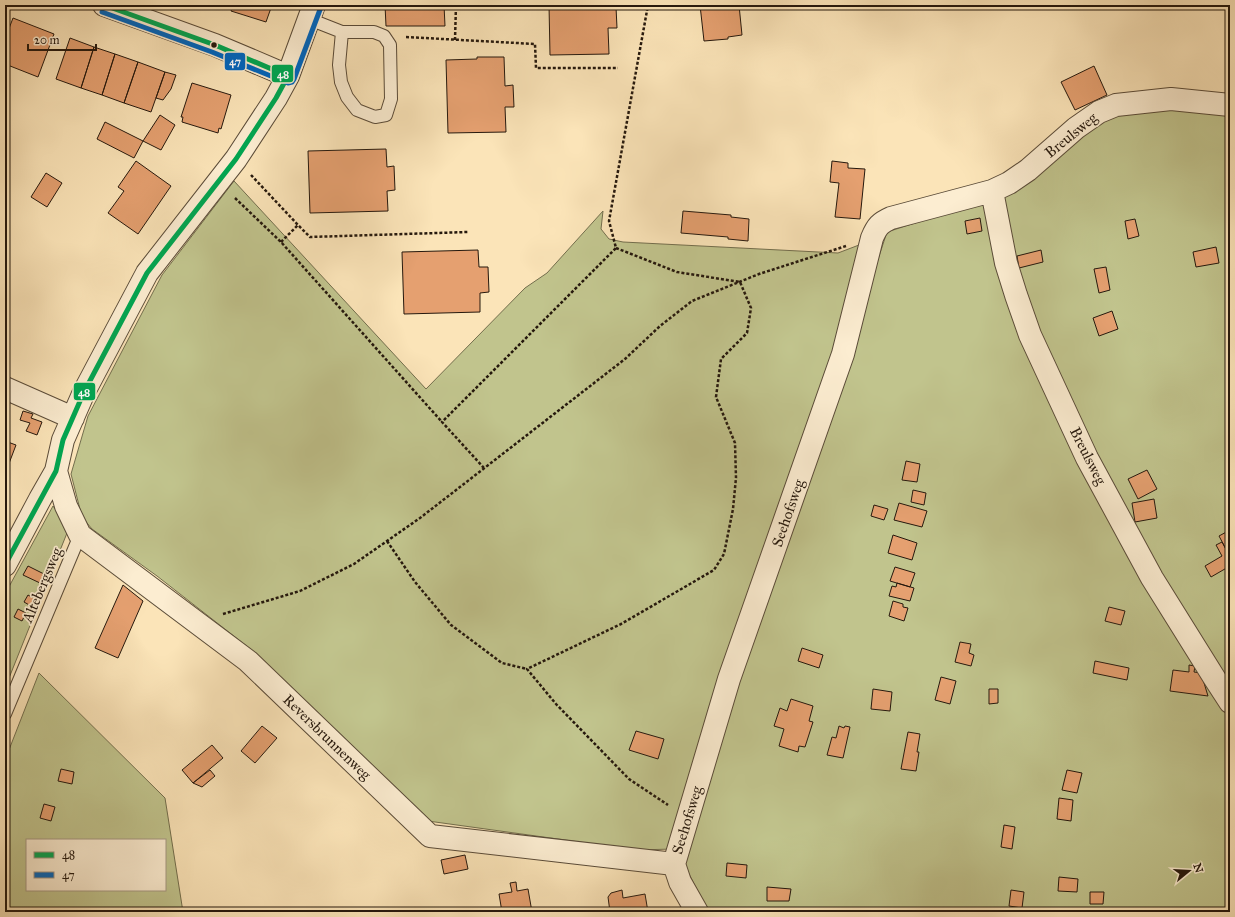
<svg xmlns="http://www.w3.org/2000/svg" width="1235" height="917" font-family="'IM FELL Great Primer',serif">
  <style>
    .green { fill: #c1c48d; stroke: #736e4d; fill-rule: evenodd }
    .building { fill: #e5a070; stroke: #25180d }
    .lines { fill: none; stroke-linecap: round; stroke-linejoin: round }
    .lane-casing { stroke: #5a4b38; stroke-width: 14 }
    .street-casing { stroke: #5a4b38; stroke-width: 24 }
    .path { stroke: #25180d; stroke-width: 2.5; stroke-dasharray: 3 2; stroke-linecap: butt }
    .lane { stroke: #fcedd1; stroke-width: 12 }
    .street { stroke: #fcedd1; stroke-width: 22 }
    .bus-1-casing { stroke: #fcedd1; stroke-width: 8 }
    .bus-2-casing { stroke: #fcedd1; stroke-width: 8 }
    .bus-1 { stroke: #00a651; stroke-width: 5 }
    .bus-2 { stroke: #0065bd; stroke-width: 5 }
    .bus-dot { fill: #25180d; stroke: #fcedd1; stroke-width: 1.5 }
    .labels { text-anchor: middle; stroke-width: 3.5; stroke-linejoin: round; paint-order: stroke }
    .street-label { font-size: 15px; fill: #25180d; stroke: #fcedd1 }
    .line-badge { stroke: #fcedd1; stroke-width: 1.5 }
    .badge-label { font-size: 11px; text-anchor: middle; font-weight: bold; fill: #fff }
  </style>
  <rect width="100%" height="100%" fill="#fbe4b8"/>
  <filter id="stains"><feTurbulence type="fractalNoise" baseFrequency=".005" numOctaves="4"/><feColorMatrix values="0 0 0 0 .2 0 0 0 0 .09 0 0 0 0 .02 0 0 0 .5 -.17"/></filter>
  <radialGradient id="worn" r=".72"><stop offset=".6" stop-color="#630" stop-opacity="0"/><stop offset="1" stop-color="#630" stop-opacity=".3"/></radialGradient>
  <path class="green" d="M1173,108L1230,113V912H708L681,858L887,232L1002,195L1084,133L1107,117Z
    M234,181L426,389L525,288L547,273L603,211L601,229L609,239L623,242L838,253L859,245L829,381L673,849L637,850L428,821L253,651L157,576L92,529L82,517L71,474L88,416L162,275Z
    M53,506L69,528L5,688V594Z
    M39,673L165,798L183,912H5V760ZM27,840H165V890H27Z"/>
  <path class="building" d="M233,5H272L266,22L231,11Z
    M385,5H444L445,26H386Z
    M549,5H608V7H616L617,28H608L609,54L550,55Z
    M700,5H739L742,35L728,37V39L704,41Z
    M13,18L54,34L38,77L5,64V39Z
    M70,38L94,47L81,88L56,79Z
    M94,47L115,54L102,95L81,88Z
    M115,54L138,62L124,103L102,95Z
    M477,57H504L505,86L513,85L514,107H505L506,132L448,133L446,60L477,59Z
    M138,62L165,72L151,112L124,103Z
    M1094,66L1107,95L1075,110L1061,82Z
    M165,72L176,75L171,89L163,100L156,98Z
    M192,83L231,95L221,129L219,128L218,133L182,122L183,117H181Z
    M160,115L175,125L161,150L143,141Z
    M105,122L143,141L134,158L97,139Z
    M386,149L387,167L394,166L395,190L387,191L388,211L310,213L308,151Z
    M136,161L171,186L138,234L108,213L124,191L118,187Z
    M832,161L848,163V168L865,169L860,219L835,217L839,183L830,182Z
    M46,173L62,183L47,207L31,197Z
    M683,211L731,215V217L749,219L748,241L728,239V237L681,233Z
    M980,218L982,231L967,234L965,221Z
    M1135,219L1139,236L1128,239L1125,221Z
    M1216,247L1219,263L1196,267L1193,252Z
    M478,250L479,267H488L489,292L480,293V312L404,314L402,252Z
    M1041,250L1043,262L1019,268L1017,256Z
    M1106,267L1110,290L1099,293L1094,269Z
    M1112,311L1118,329L1099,336L1093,318Z
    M23,411L33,414L31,418L42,422L37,435L26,431L30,423L20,420Z
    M5,441L16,445L5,474Z
    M906,461L920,464L917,482L902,480Z
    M1147,470L1157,489L1138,499L1128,479Z
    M913,490L926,493L924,505L911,502Z
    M1154,499L1157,518L1135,522L1132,503Z
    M899,503L927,511L922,527L894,520Z
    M874,505L888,509L884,520L871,516Z
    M1230,530V547L1226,549L1219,536Z
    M893,535L917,543L912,560L888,553Z
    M1222,542L1230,557V566L1211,577L1205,566L1222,556L1216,545Z
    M28,566L44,574L40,583L23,575Z
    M895,567L915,573L910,587L890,581Z
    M897,583L914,588L910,601L889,596L892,586L896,587Z
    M123,585L143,601L118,658L95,648Z
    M28,595L35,599L31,606L24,602Z
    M893,601L903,604V607L908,608L904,621L889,616Z
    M1109,607L1125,611L1121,625L1105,621Z
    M18,609L26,613L22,621L14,617Z
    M960,642L971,644L969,653L974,655L971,666L955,662Z
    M802,648L823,655L819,668L798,661Z
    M1095,661L1129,668L1127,680L1093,673Z
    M1189,665L1195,666L1194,672L1201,673L1208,696L1170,691L1173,670L1189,672Z
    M941,677L956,681L950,704L935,700Z
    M873,689L892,692L890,711L871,709Z
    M989,689H998V703L989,704Z
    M791,699L813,706L809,721L813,722L805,747L799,746L798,752L779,746L784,729L774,726L780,708L787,711Z
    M262,726L277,738L255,763L241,751Z
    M839,726L844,728L845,726L850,727L843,758L827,755L832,737L836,738Z
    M636,731L664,739L658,759L629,750Z
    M908,732L920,734L917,752H919L916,771L901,769Z
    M212,745L223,758L193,783L182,770Z
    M61,769L74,772L72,784L58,781Z
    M210,770L215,776L202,787L193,783Z
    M1067,770L1082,773L1077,793L1062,790Z
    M1059,798L1073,800L1071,821L1057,819Z
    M44,804L55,807L51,821L40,818Z
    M1004,825L1015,827L1012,849L1001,847Z
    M465,855L468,869L444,874L441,860Z
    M727,863L747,865L746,878L726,876Z
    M1059,877L1078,879L1077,892L1058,891Z
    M516,882L517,891L528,889L532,912H502L499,894L512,892L510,883Z
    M767,887L791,889L789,901H767Z
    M622,890L623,898L645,894L648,912H610L608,897L611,893Z
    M1011,890L1024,892L1022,908L1009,906Z
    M1090,892H1104L1103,904H1090Z"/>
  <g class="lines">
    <g class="lane-casing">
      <path id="lane" d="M309,19L342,32H374L384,36L390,45L391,99L386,115L375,117L357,110L347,97L341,82L339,65L342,32
        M5,714L80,535"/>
    </g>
    <g class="street-casing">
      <path id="street" d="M104,5L215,45L288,76
        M992,191L1006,263L1016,295L1030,335L1087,458L1152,578L1215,679L1230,702
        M5,388L73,418
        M56,471L66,506L80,535L248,661L430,836L674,864
        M5,565L40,499L56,471L63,440L84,392L147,273L236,159L276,98L288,76L314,5
        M674,864L729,679L843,354L872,238C877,226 880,223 891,218L992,191L1009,183L1028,170L1076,128L1099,112L1116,105L1171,99L1230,105
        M674,864L680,882L697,912"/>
    </g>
    <path class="path" d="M406,37L535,44L536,68H618
      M455,40L456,5
      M251,175L298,225L310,237L468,232
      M235,198L281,242L442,422
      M281,242L298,225
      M616,248L677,272L740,282L751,308L747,333L721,359L716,397L735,443L736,478L733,509L724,554L714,570L621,624L527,669L556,704L629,779L668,805
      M484,468L442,422L616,248L609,221L648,5
      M387,541L415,582L451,625L502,663L527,669
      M223,614L300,591L354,564L420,518L625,359L660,326L692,301L759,274L846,246"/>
    <use href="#lane" class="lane"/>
    <use href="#street" class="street"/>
    <g class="bus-1-casing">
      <path id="bus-1" d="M5,565L56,471L63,440L84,392L147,273L236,159L276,98L288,76L215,45L104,5"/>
    </g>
    <g class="bus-2-casing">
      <path id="bus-2" d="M102,12L212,52L288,83L292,82L294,79L321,7"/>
    </g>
    <use href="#bus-1" class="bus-1"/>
    <use href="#bus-2" class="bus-2"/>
  </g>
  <circle class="bus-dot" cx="214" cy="45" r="3.5"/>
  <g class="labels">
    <g class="street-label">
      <text transform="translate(1071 135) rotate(-39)" y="5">Breulsweg</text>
      <text transform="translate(1088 456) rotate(63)" y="5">Breulsweg</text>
      <text transform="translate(788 513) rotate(-71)" y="5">Seehofsweg</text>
      <text transform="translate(42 585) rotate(-67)" y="5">Altebergsweg</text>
      <text transform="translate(327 737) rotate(44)" y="5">Reversbrunnenweg</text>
      <text transform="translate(687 820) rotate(-73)" y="5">Seehofsweg</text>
    </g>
  </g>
  <g class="line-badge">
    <rect x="224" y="52" width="22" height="19" rx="4" fill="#0065bd"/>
    <rect x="271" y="64" width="23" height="19" rx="4" fill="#00a651"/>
    <rect x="73" y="382" width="23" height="19" rx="4" fill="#00a651"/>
  </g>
  <g class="badge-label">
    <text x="235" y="65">47</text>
    <text x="283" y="78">48</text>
    <text x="84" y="396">48</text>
  </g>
  <rect width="1235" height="917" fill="none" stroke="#fbe4b8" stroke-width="20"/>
  <rect x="6" y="6" width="1223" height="905" fill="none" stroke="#25180d" stroke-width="2"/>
  <rect x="10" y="10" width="1215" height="897" fill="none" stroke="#25180d"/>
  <rect x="26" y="839" width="140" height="52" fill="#fcedd1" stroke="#a69883"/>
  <rect x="34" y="852" width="20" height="6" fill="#00a651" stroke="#a69883"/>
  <text x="62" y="859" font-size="12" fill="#25180d">48</text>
  <rect x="34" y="872" width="20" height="6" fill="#0065bd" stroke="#a69883"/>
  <text x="62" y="879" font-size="12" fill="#25180d">47</text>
  <g transform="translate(1189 871) rotate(72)" stroke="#fcedd1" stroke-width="3" paint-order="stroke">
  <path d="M0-3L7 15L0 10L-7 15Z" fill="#25180d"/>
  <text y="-6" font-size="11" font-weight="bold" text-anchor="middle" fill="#25180d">N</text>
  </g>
  <path d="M28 44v6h68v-6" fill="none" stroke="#25180d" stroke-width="2"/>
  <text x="34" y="44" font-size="12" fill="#25180d" stroke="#fcedd1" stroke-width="3" paint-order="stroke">20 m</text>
  <rect width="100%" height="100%" filter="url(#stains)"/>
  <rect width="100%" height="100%" fill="url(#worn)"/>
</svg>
